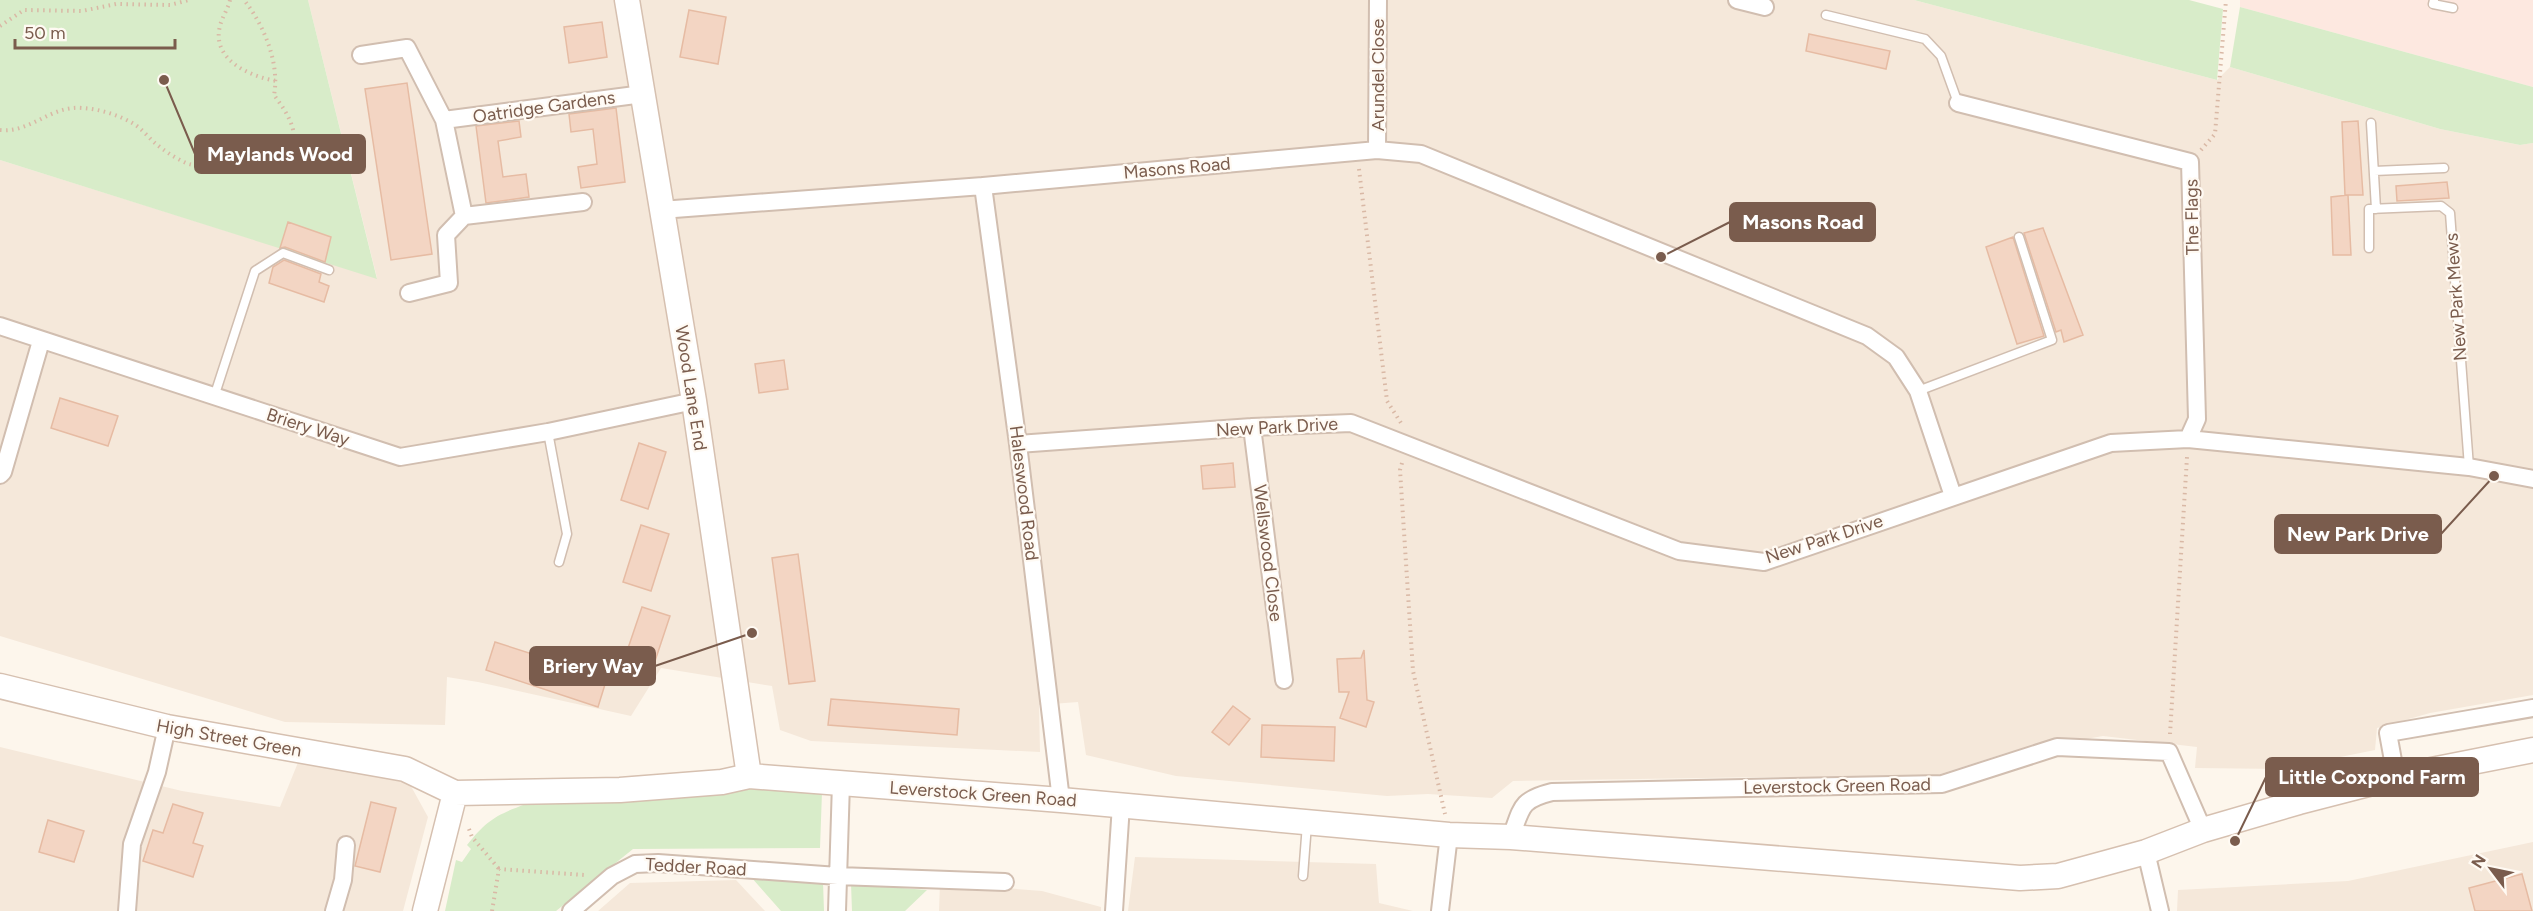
<svg xmlns="http://www.w3.org/2000/svg" width="2533" height="911" font-family="Figtree,sans-serif">
  <style>
    .residential { fill: #f5e8da }
    .commercial { fill: #fde8e0 }
    .green { fill: #d8ecc9 }
    .building { fill: #f3d5c3; stroke: #e6bba3; stroke-width: 1.5 }
    .lines { fill: none; stroke-linecap: round; stroke-linejoin: round }
    .lane-casing { stroke: #d1beb0; stroke-width: 11 }
    .street-casing { stroke: #d1beb0; stroke-width: 20 }
    .secondary-casing { stroke: #d6c0b0; stroke-width: 27 }
    .path { stroke: #d9b8a5; stroke-width: 4; stroke-dasharray: 1.5 4.5; stroke-linecap: butt }
    .lane { stroke: #fff; stroke-width: 8 }
    .street { stroke: #fff; stroke-width: 16 }
    .secondary { stroke: #fff; stroke-width: 24 }
    .labels { text-anchor: middle; stroke-width: 4.5; stroke-linejoin: round; paint-order: stroke }
    .street-label { font-size: 18px; fill: #7a5c4d; stroke: #fffaf3 }
    .leader { fill: none; stroke: #7a5c4d; stroke-width: 2 }
    .callout-dot { fill: #7a5c4d; stroke: #fffaf3; stroke-width: 2 }
    .callout { fill: #7a5c4d; stroke: #7a5c4d; stroke-width: 2 }
    .callout-label { font-size: 20px; text-anchor: middle; font-weight: bold; fill: #fff }
  </style>
  <rect width="100%" height="100%" fill="#fdf6ec"/>
  <path class="residential" d="M308,0H1914L2217,80L2230,67L2440,129L2520,145L2533,143V695L2430,713L2377,728L2375,750L2281,769L2195,768L2197,747L2103,736L2006,753L1928,778L1765,777L1513,781L1492,798L1428,794L1387,796L1176,776L1086,755L1078,702L1039,705L1040,752L811,741L780,730L772,686L661,668L631,716L478,682L447,677L445,725L285,722L0,636V160L377,278Z
    M0,747L182,791L280,807L299,760L407,779L428,817L403,911H0Z
    M2533,842V911H2177L2178,890L2348,881Z
    M1135,857L1376,864L1379,903L1413,911H1128Z
    M736,880L765,911H598L630,883Z
    M940,883L1042,891L1101,907V911H939Z"/>
  <path class="commercial" d="M2240,0H2533V87L2240,7Z"/>
  <path class="green" d="M0,0H308L377,279L0,160Z
    M1914,0H2189L2223,9L2217,80Z
    M2240,7L2533,87V143L2520,145L2440,129L2230,67Z
    M755,784L822,792L820,848L633,849L556,911H445L456,860L462,862L471,849L467,845C487,820 496,815 526,804Z
    M751,877L823,882L824,911H781Z
    M851,884L927,890L905,911H852Z"/>
  <path class="building" d="M689,10L726,17L718,64L680,57Z
    M602,22L607,57L569,63L564,27Z
    M1809,34L1890,51L1886,69L1806,51Z
    M407,83L432,254L391,260L365,89Z
    M616,108L625,182L581,188L578,167L597,164L593,129L571,132L569,114Z
    M519,121L521,137L498,141L503,177L526,174L529,197L486,203L476,126Z
    M2358,121L2363,195H2348L2351,255H2333L2331,197L2348,195H2345L2342,122Z
    M2447,182L2449,198L2397,201L2396,186Z
    M288,222L331,237L325,262L285,247L280,248Z
    M2043,228L2083,335L2064,342L2061,330L2056,332L2024,233Z
    M2013,237L2044,336L2017,344L1986,247Z
    M284,260L321,274L319,282L329,286L324,302L269,283L273,267Z
    M784,360L788,389L759,393L755,364Z
    M60,398L118,416L108,446L51,428Z
    M639,443L666,452L648,509L621,500Z
    M1233,463L1235,487L1203,489L1201,466Z
    M641,525L669,534L651,591L623,582Z
    M798,554L815,681L789,684L772,558Z
    M642,607L670,616L651,673L623,663Z
    M495,642L607,678L598,707L486,670Z
    M1364,650L1367,700L1374,702L1366,727L1340,718L1349,692H1339L1337,659L1361,658Z
    M831,699L959,709L957,735L828,725Z
    M1233,706L1250,719L1229,745L1212,732Z
    M1262,725L1335,727L1334,761L1261,757Z
    M371,802L396,808L380,872L355,866Z
    M173,804L203,813L193,843L203,846L193,877L143,861L153,830L163,833Z
    M48,820L84,831L74,862L39,852Z
    M2522,874L2532,911H2475L2469,888Z"/>
  <g class="lines">
    <g class="lane-casing">
      <path id="lane" d="M2434,0L2433,4L2453,8
        M1826,15L1925,39L1941,56L1958,103
        M2371,123L2376,209
        M2374,171L2444,168
        M2369,248V209L2441,206L2450,213L2469,467
        M1918,391L2052,340L2019,237
        M214,397L255,271L283,253L329,270
        M548,432L567,534L559,562
        M1303,876L1307,824"/>
    </g>
    <g class="street-casing">
      <path id="street" d="M1737,0L1765,7
        M361,55L407,48L444,120
        M1958,103L2190,162L2197,419L2188,439
        M1377,150L1378,0
        M983,186L1018,444L1061,800
        M583,202L464,216L444,120L643,94
        M661,210L983,186L1377,150L1421,154L1867,336L1896,357L1918,391L1953,496
        M409,293L449,283L446,235L464,216
        M0,326L400,457L548,432L694,401
        M1252,427L1284,680
        M1018,444L1252,427L1351,423L1679,551L1764,562L2111,443L2188,439L2469,467L2533,479
        M0,475L3,472L41,341
        M2396,777L2388,733L2533,708
        M1511,837C1522,807 1520,800 1552,792L1942,784L2057,747L2169,752L2203,830
        M2146,852L2160,911
        M127,911L132,844L157,772L167,727
        M334,911L343,880L346,845
        M571,911L612,876L635,864L658,863L838,876L1005,882
        M837,911L841,783
        M1114,911L1121,805
        M1440,911L1449,835"/>
    </g>
    <g class="secondary-casing">
      <path id="secondary" d="M627,0L694,401L749,776
        M0,686L167,727L405,769L455,793L620,790L722,782L749,776L1061,800L1449,835L1511,837L2020,878L2058,876L2146,852L2203,830L2299,802L2396,777L2533,750
        M425,911L455,793"/>
    </g>
    <path class="path" d="M230,0C228,9 222,17 220,26C211,60 251,77 277,81
      M0,26L24,10L82,11L116,4L170,5L189,0
      M0,130C31,133 51,105 82,108C100,109 119,115 134,124C142,129 148,137 155,143C163,150 175,158 186,163C200,169 258,171 272,164C280,160 290,150 293,141C297,126 282,106 274,95C280,64 264,25 244,0
      M2201,150L2215,134L2226,0
      M1359,169L1387,401L1401,423
      M1402,463L1400,470L1413,671L1445,814
      M2170,734L2187,457
      M469,829L472,837L499,869
      M492,911L499,869L585,875"/>
    <use href="#lane" class="lane"/>
    <use href="#street" class="street"/>
    <use href="#secondary" class="secondary"/>
  </g>
  <g class="labels">
    <g class="street-label">
      <text transform="translate(1378 75) rotate(-90)" y="6">Arundel Close</text>
      <text transform="translate(544 107) rotate(-8)" y="6">Oatridge Gardens</text>
      <text transform="translate(1177 168) rotate(-5)" y="6">Masons Road</text>
      <text transform="translate(2192 217) rotate(-91)" y="6">The Flags</text>
      <text transform="translate(2456 297) rotate(-94)" y="6">New Park Mews</text>
      <text transform="translate(691 388) rotate(81)" y="6">Wood Lane End</text>
      <text transform="translate(308 427) rotate(18)" y="6">Briery Way</text>
      <text transform="translate(1277 427) rotate(-3)" y="6">New Park Drive</text>
      <text transform="translate(1024 493) rotate(83)" y="6">Haleswood Road</text>
      <text transform="translate(1824 539) rotate(-18)" y="6">New Park Drive</text>
      <text transform="translate(1268 553) rotate(83)" y="6">Wellswood Close</text>
      <text transform="translate(229 738) rotate(10)" y="6">High Street Green</text>
      <text transform="translate(1837 786) rotate(-1)" y="6">Leverstock Green Road</text>
      <text transform="translate(983 794) rotate(4)" y="6">Leverstock Green Road</text>
      <text transform="translate(696 867) rotate(3)" y="6">Tedder Road</text>
    </g>
  </g>
  <path class="leader" d="M164 80L195 154M1661 257L1730 222M2494 476L2441 534M752 633L655 666M2235 841L2266 777"/>
  <g class="callout-dot">
    <circle cx="164" cy="80" r="6"/>
    <circle cx="1661" cy="257" r="6"/>
    <circle cx="2494" cy="476" r="6"/>
    <circle cx="752" cy="633" r="6"/>
    <circle cx="2235" cy="841" r="6"/>
  </g>
  <g class="callout">
    <rect x="195" y="135" width="170" height="38" rx="6"/>
    <rect x="1730" y="203" width="145" height="38" rx="6"/>
    <rect x="2275" y="515" width="166" height="38" rx="6"/>
    <rect x="530" y="647" width="125" height="38" rx="6"/>
    <rect x="2266" y="758" width="212" height="38" rx="6"/>
  </g>
  <g class="callout-label">
    <text x="280" y="161">Maylands Wood</text>
    <text x="1803" y="229">Masons Road</text>
    <text x="2358" y="541">New Park Drive</text>
    <text x="593" y="673">Briery Way</text>
    <text x="2372" y="784">Little Coxpond Farm</text>
  </g>
  <g transform="translate(2491 869) rotate(302)" stroke="#fffaf3" stroke-width="4.5" paint-order="stroke">
  <path d="M0-4.5L10 22L0 15L-10 22Z" fill="#7a5c4d"/>
  <text y="-9" font-size="16" font-weight="bold" text-anchor="middle" fill="#7a5c4d">N</text>
  </g>
  <path d="M15 39v9h160v-9" fill="none" stroke="#7a5c4d" stroke-width="3"/>
  <text x="24" y="39" font-size="18" fill="#7a5c4d" stroke="#fffaf3" stroke-width="4.5" paint-order="stroke">50 m</text>
</svg>
